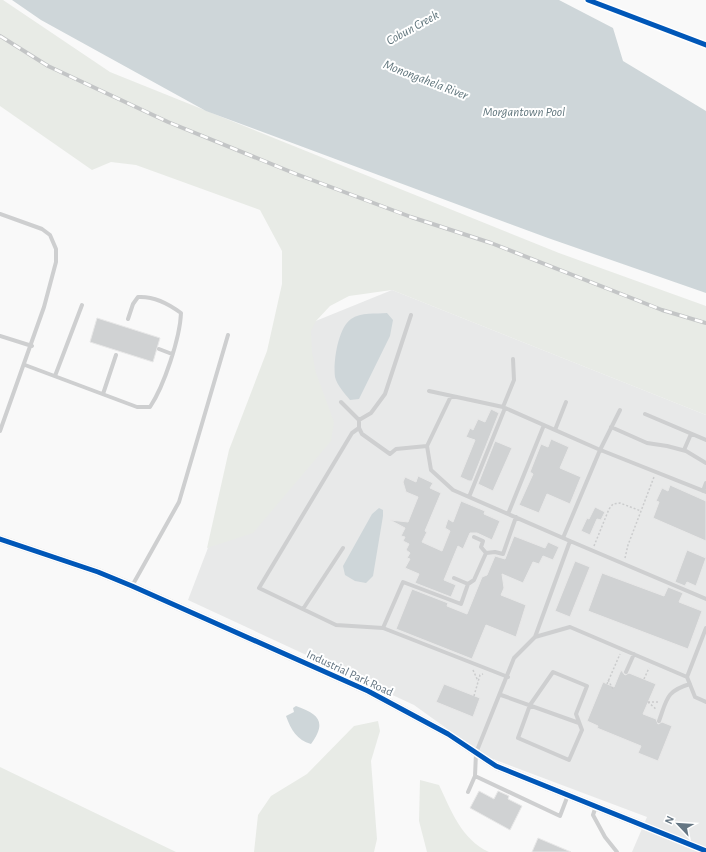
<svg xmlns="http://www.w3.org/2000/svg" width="706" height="852" font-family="'Alegreya Sans',sans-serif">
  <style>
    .built { fill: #e8e9e9 }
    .green { fill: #e8ebe6 }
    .water { fill: #ced6d9 }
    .building { fill: #d0d2d3; stroke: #e8e8e8 }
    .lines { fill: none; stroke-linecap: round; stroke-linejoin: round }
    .path { stroke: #cbcccd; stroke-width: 1.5; stroke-dasharray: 2 2; stroke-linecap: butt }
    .service { stroke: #cecfd0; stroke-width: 4 }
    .minor { stroke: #cecfd0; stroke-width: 8 }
    .rail-casing { stroke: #c3c5c6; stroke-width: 4 }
    .rail { stroke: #fff; stroke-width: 2.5; stroke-dasharray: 8; stroke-linecap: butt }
    .cycleway-casing { stroke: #fff; stroke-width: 8 }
    .cycleway { stroke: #0057b8; stroke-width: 5 }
    .labels { text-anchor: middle; stroke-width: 4; stroke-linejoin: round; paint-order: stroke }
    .street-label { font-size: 12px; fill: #657683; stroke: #fff }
    .water-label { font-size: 13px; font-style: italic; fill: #60757c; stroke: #fff }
  </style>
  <rect width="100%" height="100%" fill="#f9f9f9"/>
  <path class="built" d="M392,290L706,415V852H632L647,817L485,756L414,705L188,600L291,331Z"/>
  <path class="green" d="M0,0H3L110,72L559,253L706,306V415L392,290L349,296L330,306L316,321L311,331L312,352L316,373L334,422L331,441L253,533L207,548L229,450L267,351L282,284V251L260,210L136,165L111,162L92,170L0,106Z
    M378,721L380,731L371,761L377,839L374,852H254L258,815L271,796L307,774L354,726Z
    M0,767L176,852H0Z
    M420,780L439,785C451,810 461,839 489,852H427L419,821Z"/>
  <path class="water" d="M12,0H559L613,28L623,61L706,111V293L548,238L206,111L41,20Z
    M387,313L393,320L390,336L359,399L350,400C345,394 337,385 335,377C333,362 338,328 351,319C361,312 376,314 387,313Z
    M379,508L383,510V516L373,576L366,583L355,581L345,575L343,566L372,514Z
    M296,706C319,714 327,722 311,744C297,740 291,730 286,716L294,712L293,708Z"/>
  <path class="building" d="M97,318L160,338L153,362L90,342Z
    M491,409L499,413L472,481H469L460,477L475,440L466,437L470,428L473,430L478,419L485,422Z
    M551,439L569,447L560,468L581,477L570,504L547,494L539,513L519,505L533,474L530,472L541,444L548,447Z
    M495,441L512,448L493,491L478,484Z
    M418,476L433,483L430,488L441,493L425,531L427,532L422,542L442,551L450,531L445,528L448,519L453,522L461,501L485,511L484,514L500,521L492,540L477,533H470L463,549L458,546L444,580L456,585L451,597L415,583L419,574L405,568L410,559L407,558L410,553L406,550L409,544L403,541L405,537L401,536L405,528L390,520L408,522L418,497L406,492L403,482L405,477L416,482Z
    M670,485L706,501V541L653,518L659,502L656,501L662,488L668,491Z
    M595,507L605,512L601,520L597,519L590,535L581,531L587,518L589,519Z
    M514,536L545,548L548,542L559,547L553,560L543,556L539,564L533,562L523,583L502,574L504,588L501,595L526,605L516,637L486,625L472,659L396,629L412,589L448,603L447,606L467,614L482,577L487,575L495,556L505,559Z
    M687,550L706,558L696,586L687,582L685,586L675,582Z
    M575,561L590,567L570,617L555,611Z
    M602,573L664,596L668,587L683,593L679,602L702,611L688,649L588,611Z
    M621,670L625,675L629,673L656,684L643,714L656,719L658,724L662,722L672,726L658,761L638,753L641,746L597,728L598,726L587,721L603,682L614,687Z
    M444,684L480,698L473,717L436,702Z
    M479,791L494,799L498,791L509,796L508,799L522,806L510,830L470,808Z
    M538,838L571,852H532Z"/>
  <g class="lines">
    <path class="path" d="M594,546L609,509L613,504L620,503L641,511
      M625,558L628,545L654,477
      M473,670L478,681
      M644,679L649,668
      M608,680L613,689
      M607,684L620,654
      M474,696L480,675L483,674
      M648,702H660
      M648,702L657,710"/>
    <path class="service" d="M0,214L42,229L50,235L56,249V262L44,307L0,431
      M0,336L32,346
      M159,349L172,354
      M25,365L137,407H150C164,386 180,338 181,313C169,304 153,296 138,297L133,304L128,319
      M55,376L82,305
      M429,391L503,407L598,449L706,492
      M103,394L116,355
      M451,396L427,446L431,470L453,490L570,541
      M341,402L359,420
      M503,407L514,380L513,359
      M645,414L706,440
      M611,427L647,443L667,446L686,451L706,463
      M359,428V420L371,413L385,394L411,315
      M555,430L566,402
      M427,446L396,449L390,454L362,434L359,428L352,433L259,588L336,625L383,628L508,677
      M684,450L691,434
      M703,491L706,483
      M469,497L505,408
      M508,514L544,425
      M474,537L483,541L481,547L486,553L495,552L503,554L516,517
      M563,538L600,450L620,410
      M468,584L474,580L486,553
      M132,586L179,502L228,335
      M303,609L343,548
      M383,628L403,582L461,604L468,584L454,578
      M535,637L570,541L706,599
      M553,672L587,686L576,714L582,730L569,760L518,738L530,705Z
      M626,672L634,654
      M687,677L706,628
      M501,695L579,723
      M659,721C667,699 666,691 690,684
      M468,792L475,776
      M568,795L560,816L475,776L476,753L514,658L535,637L570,627L687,677L695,697L706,702
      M596,806L593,815L605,837L617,852"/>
    <path class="minor" d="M0,539L98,572L132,586L368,691L448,734L496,766L706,851"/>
    <g class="rail-casing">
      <path id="rail" d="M0,36L48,66L168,122L296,174L411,217L491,243L662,310L706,323"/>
    </g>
    <use href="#rail" class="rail"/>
    <g class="cycleway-casing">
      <path id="cycleway" d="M588,0L706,45
        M0,539L98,572L132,586L368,691L448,734L496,766L706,851"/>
    </g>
    <use href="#cycleway" class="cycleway"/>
  </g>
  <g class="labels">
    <g class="street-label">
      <text transform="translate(350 673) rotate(25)" y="4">Industrial Park Road</text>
    </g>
    <g class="water-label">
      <text transform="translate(412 27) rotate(-29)" y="5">Cobun Creek</text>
      <text transform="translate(426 79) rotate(21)" y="5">Monongahela River</text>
      <text x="524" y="116">Morgantown Pool</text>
    </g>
  </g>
  <g transform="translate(678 824) rotate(295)" stroke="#ffffff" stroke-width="3" paint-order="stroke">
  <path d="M0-3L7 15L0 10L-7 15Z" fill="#657683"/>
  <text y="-6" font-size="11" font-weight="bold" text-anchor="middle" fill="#657683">N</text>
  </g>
</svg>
